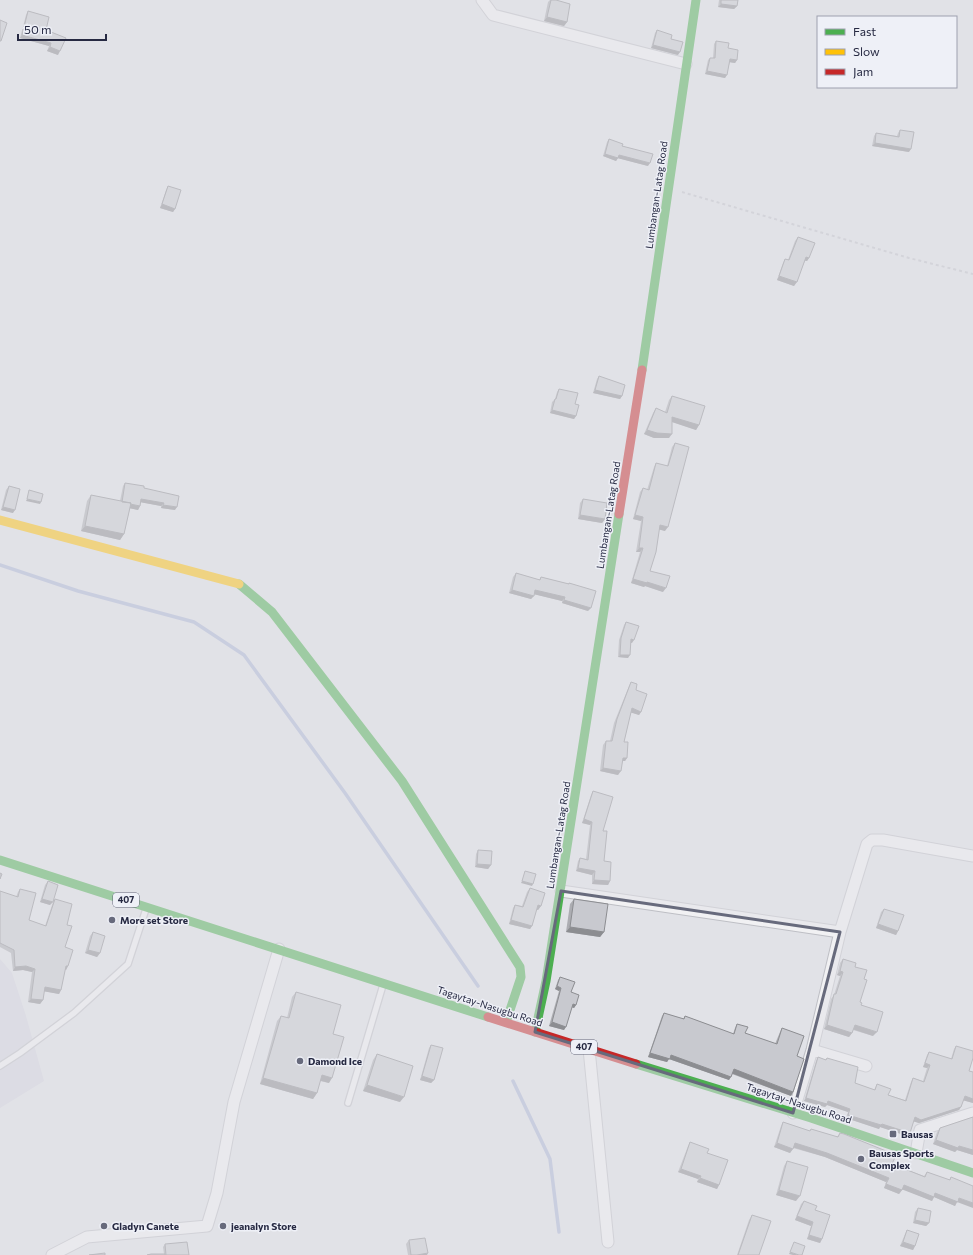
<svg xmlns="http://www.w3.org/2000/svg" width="973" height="1255" font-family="Commissioner,sans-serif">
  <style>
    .built { fill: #d4d5df }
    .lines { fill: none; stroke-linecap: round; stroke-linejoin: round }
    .stream { stroke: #acb6d5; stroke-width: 3.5 }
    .lane-casing { stroke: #bebfc5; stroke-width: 8 }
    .street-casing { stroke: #bebfc5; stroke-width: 13 }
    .path { stroke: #c2c3ca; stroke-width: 2; stroke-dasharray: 3 3; stroke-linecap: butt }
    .lane { stroke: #f1f1f3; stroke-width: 5.5 }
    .street { stroke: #f1f1f3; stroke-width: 11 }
    .fast { stroke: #4caf50; stroke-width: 9 }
    .slow { stroke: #ffc107; stroke-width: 9 }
    .jam { stroke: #c62828; stroke-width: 9 }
    .wall { fill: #acadb2 }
    .shaded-wall { fill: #8c8d91 }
    .building { fill: #c8c9cf; stroke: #8c8d91 }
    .marked { fill: none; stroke: #676a7c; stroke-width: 3; stroke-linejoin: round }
    .poi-dot { fill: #676a7c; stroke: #eef0f7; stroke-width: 1.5 }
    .labels { text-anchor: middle; stroke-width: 3; stroke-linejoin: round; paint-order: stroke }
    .shield { fill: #eef0f7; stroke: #626578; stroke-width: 1 }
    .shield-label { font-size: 9px; font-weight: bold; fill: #262942 }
    .street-label { font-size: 10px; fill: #262942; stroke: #eef0f7 }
    .poi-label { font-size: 10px; font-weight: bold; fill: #262942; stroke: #eef0f7; text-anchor: start }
  </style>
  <rect width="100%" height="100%" fill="#e1e2e7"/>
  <path class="built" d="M0,959L12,973L26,1016L44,1081L0,1108Z"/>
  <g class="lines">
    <path class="stream" d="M0,565L78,591L194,622L244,655L345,793L478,986
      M513,1081L550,1159L559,1232"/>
    <g class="lane-casing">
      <path id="lane" d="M0,1066L20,1053L74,1013L128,964L146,909
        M348,1103L383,985"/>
    </g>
    <g class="street-casing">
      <path id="street" d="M482,0L493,15L686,64
        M561,891L840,932
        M589,1049L608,1242
        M812,1050L866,1066
        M793,1113L812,1050L840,932L867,844L872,840H883L973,856
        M916,1153L920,1130L973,1113
        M52,1255L87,1237L207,1226L217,1193L234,1102L279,949"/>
    </g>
    <path class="path" d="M682,192L909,258L973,274"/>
    <use href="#lane" class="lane"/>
    <use href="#street" class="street"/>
    <path class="fast" d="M642,370L696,0
      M239,584L272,612L402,781L520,967L521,977L506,1022
      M0,860L488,1017
      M535,1032L546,981L619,514
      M636,1064L811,1118L973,1173"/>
    <path class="slow" d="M0,520L239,584"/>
    <path class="jam" d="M619,514L642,370
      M488,1017L636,1064"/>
  </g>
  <path class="wall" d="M550,0H556L567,22L564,26L544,21L548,2Z
    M719,0H738L737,6L734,9L718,7Z
    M28,11L46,30L58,55L47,51L49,46L20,38L26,15Z
    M657,30L671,39L678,55L651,48L655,33Z
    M716,41L728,48L737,60L735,63L730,62L725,78L705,74L708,60L710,58H713L714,44Z
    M900,130L909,152L872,146L874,136L876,133L897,136L898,133Z
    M609,139L622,146L648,166L618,158L616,161L603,156L607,142Z
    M168,186L175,209L173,212L160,208L166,190Z
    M798,237L809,258L807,261H805L794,286L777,280L783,263L785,259L788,260L795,241Z
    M599,376L622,396L620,399L593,393L597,379Z
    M559,389L576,416L574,419L550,413L552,402L555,399L557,392Z
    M672,396L699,425L696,430L672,422L669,438H654L644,434L653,413L656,408L665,412L669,400Z
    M675,443L665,531L659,529L650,571L663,592L645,586L644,587L631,583L640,552H636L641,521L633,519L640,492L643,488L647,490L654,467L656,463L667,466L672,447Z
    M125,483L144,488L175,510L161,508V506L141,502L140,506L138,510L130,508L124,534L120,540L81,531L87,501L91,495L120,501L123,486Z
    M9,486L13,513L1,510L6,490Z
    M583,499L605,519L602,523L578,519L580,503Z
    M516,573L539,580L541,577L568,584L569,583L588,611L562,603V601L534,594L531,599L509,593L513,577Z
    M626,622L632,643H631L628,658L618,657L619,640L624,625Z
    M631,682L636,690L641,712L639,715L631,712L624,742L627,758L625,761H623L618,775L600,771L603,745L606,741H610L614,723L629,686Z
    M593,791L603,831L604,861L610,881L608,885L592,884V875L576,871L578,861L580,858L586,859L590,825L582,823L591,795Z
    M478,850L491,865L488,869L475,867L476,854Z
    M48,881L50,905L40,902L45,885Z
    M530,888L541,906L538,910L536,909L532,926L530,929L509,924L513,908L515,905L522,906L527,892Z
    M20,889L29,920L45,926L53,902L55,899L67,925L65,947L68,966L66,970L65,969L61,990L59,994L44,991L43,1000L40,1004L28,1002L32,972L23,970L13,971L11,953L0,947V891L16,897L18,892Z
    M574,899L604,932L600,937L566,932L570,904Z
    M884,909L898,931L896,935L876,928L881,912Z
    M93,932L100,953L97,957L85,953L90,936Z
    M843,959L855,967L864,979L860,1002L873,1036L853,1030L852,1033L849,1037L824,1029L831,999L834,995L840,976L837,975L840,963Z
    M560,977L571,992L576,1005L574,1008L572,1007L564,1030L549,1026L559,991L555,989L558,980Z
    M296,992L333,1034L329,1083L320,1081L317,1093L313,1099L260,1084L277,1021L281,1016L287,1018L292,997Z
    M664,1013L683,1019L685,1016L733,1034L735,1028L737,1024L745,1033L775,1044L780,1032L782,1028L797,1056L793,1092L791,1096L732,1074L729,1080L669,1059L667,1062L648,1057L662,1016Z
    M431,1045L434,1080L431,1083L420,1080L429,1048Z
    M956,1046L969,1071L973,1072V1103L963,1100L961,1107L959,1110L919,1123L913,1121L910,1133L907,1136L880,1127L879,1129L846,1118L848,1112L827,1105L825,1107L804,1101L816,1061L818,1057L825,1060L827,1058L855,1083L874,1090L877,1084L888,1095L905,1100L911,1082L913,1078L923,1081L927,1068L923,1067L927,1055L929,1052L951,1059L954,1049Z
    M377,1054L400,1102L363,1091L373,1060Z
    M973,1117V1155L957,1150L955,1152L933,1144L937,1132L940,1128Z
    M783,1122L810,1131L811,1129L837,1137L840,1133L892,1164L924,1176L927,1172L949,1180L951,1177L957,1202L955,1206L934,1197L932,1201L903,1189L899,1194L884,1188L886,1182L825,1157L793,1148L790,1153L774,1147L781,1126Z
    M690,1142L707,1153L719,1185L717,1189L697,1182L698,1179L678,1172L688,1146Z
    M787,1161L796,1201L776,1195L784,1166Z
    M804,1201L815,1210L822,1239L820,1243L807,1239L811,1226L795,1220L801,1204Z
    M918,1208L929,1223L926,1226L913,1223L915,1212Z
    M752,1215L759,1255H737L749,1220Z
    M907,1230L915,1246L913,1250L900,1246L905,1234Z
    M409,1240L427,1255H408L406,1244Z
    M165,1244L189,1255H147L164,1254L163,1247Z"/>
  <path class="shaded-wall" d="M721,4L737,6L734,9L718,7Z
    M547,17L567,22L564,26L544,21Z
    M22,35L51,43L49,46L20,38Z
    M653,45L680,52L678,55L651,48Z
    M50,47L60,51L58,55L47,51Z
    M730,59L737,60L735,63L728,62Z
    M707,71L727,75L725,78L705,74Z
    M875,143L911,149L909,152L872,146Z
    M605,154L618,158L616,161L603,156Z
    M619,155L650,163L648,166L617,158Z
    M162,204L175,209L173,212L160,208Z
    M806,257L809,258L807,261L804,260Z
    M779,276L797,282L794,286L777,280Z
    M595,390L622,396L620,399L593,393Z
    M552,410L576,416L574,419L550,413Z
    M672,417L699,425L696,430L669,421Z
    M647,430L672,434L669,438H654L644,434Z
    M27,499L41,502L40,504L26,501Z
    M141,499L164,503L161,506L139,502Z
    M121,503L140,506L138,510L119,506Z
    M163,505L177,507L175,510L161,508Z
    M3,507L15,510L13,513L1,510Z
    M580,515L605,519L602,523L578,519Z
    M635,515L643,517L641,521L633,519Z
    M660,525L668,527L665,531L657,529Z
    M85,526L124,534L120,540L81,531Z
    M639,548H643L640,552H636Z
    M633,579L647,582L666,588L663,592L645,586L644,587L631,583Z
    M512,590L534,596L531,599L509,593Z
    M535,590L565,597L562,601L533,594Z
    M564,600L591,608L588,611L562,603Z
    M631,639L634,640L632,643L629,642Z
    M620,655H630L628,658L618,657Z
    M632,708L641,712L639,715L629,712Z
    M623,758H627L625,761H621Z
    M603,768L621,771L618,775L600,771Z
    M584,819L592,822L590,825L582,823Z
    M477,864L491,865L488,869L475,867Z
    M578,868L595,871L592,875L576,871Z
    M594,880L610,881L608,885L592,884Z
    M522,881L533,884L532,886L521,883Z
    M42,899L53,902L50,905L40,902Z
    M538,905L541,906L538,910L535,909Z
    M511,920L532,926L530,929L509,924Z
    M878,924L898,931L896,935L876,928Z
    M570,927L604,932L600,937L566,932Z
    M88,950L100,953L97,957L85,953Z
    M26,966L35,969L32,972L23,970L13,971L15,967Z
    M66,966H68L66,970L63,969Z
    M840,971L843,972L840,976L837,975Z
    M557,986L561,988L559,991L555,989Z
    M45,987L61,990L59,994L42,991Z
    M31,999L43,1000L40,1004L28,1002Z
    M573,1004L576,1005L574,1008L571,1007Z
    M552,1022L566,1027L564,1030L549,1026Z
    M827,1025L852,1033L849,1037L824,1029Z
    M855,1025L877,1032L873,1036L852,1029Z
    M650,1053L671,1055L731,1077L729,1080L669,1059L667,1062L648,1057Z
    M925,1063L930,1065L927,1068L923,1067Z
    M734,1069L793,1092L791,1096L731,1073Z
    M322,1075L332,1078L329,1083L318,1080Z
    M422,1076L434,1080L431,1083L420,1080Z
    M263,1078L317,1093L313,1099L260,1084Z
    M367,1085L404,1097L400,1102L363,1091Z
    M965,1096L973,1099V1103L962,1100Z
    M806,1098L828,1101L850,1109L848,1112L827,1105L825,1107L804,1101Z
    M961,1107L959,1110L919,1123L912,1121L915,1117Z
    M848,1115L882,1124L910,1133L907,1136L880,1127L879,1129L846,1118Z
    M936,1140L959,1146L973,1150V1155L957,1150L955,1152L933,1144Z
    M777,1143L793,1149L790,1153L774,1147Z
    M795,1143L827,1153L889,1178L886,1182L825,1157L792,1147Z
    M681,1169L701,1176L698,1179L678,1172Z
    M700,1178L719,1185L717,1189L697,1182Z
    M886,1184L902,1190L899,1194L884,1188Z
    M904,1185L959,1198L973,1203V1208L957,1202L955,1206L934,1197L932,1201L901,1189Z
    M779,1190L800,1196L796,1201L776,1195Z
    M797,1216L813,1222L811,1226L795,1220Z
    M915,1220L929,1223L926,1226L913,1223Z
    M809,1235L822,1239L820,1243L807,1239Z
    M903,1242L915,1246L913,1250L900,1246Z
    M790,1252L799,1255H793L789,1254Z
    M428,1253L427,1255H417Z"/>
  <path class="building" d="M551,0H556L570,4L567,22L547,17Z
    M721,0H738L737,6L721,4Z
    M28,11L49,17L46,30L66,38L60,51L50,47L51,43L22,35Z
    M0,20L7,23L1,41H0Z
    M657,30L672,35L671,39L683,42L680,52L653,45Z
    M716,41L729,43L728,48L738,50L737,60L730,59L727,75L707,71L710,58H715Z
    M900,130L914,132L911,149L875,143L876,133L899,137Z
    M609,139L623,144L622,146L653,154L650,163L619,155L618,158L605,154Z
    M168,186L181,190L175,209L162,204Z
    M798,237L815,243L809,258L806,257L797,282L779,276L785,259L789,260Z
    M599,376L625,385L622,396L595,390Z
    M559,389L578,393L575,404L579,405L576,416L552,410L555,399H556Z
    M672,396L705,406L699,425L672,417V434L657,433L647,430L656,408L667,413Z
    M675,443L689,447L668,527L660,525L656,552L650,571L670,576L666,588L647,582V583L633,579L643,548H639L643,517L635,515L643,488L649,490L656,463L668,466Z
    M125,483L144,486V488L179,496L177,507L163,505L164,503L141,499L140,506L130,504L131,503L122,502Z
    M9,486L20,489L15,510L3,507Z
    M29,490L43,494L41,502L27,499Z
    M91,495L131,503L124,534L85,526Z
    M583,499L607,503L605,519L580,515Z
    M516,573L540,580L541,577L569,584V583L596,591L591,608L564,600L565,597L535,590L534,596L512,590Z
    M626,622L639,626L634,640L631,639L630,655H620L621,638Z
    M631,682L637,684L636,690L647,694L641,712L632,708L624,742H628L627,758H623L621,771L603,768L606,741H612L617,719Z
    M593,791L613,797L603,831H607L604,861L611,862L610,881L594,880L595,871L578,868L580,858L588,860L592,822L584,819Z
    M478,850L492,851L491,865L477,864Z
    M525,871L536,874L533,884L522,881Z
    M0,873L2,874L0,879Z
    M48,881L58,885L53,902L42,899Z
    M530,888L545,893L541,906L538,905L532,926L511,920L515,905L523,907Z
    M20,889L36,893L29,920L46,926L55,899L72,904L67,925L72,926L65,947L73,950L68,966H66L61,990L45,987L43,1000L31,999L35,969L26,966L15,967L14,950L0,943V891L18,897Z
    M574,899L608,904L604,932L570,927Z
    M884,909L904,915L898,931L878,924Z
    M93,932L105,936L100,953L88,950Z
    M843,959L856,963L855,967L867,970L864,979L867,980L860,1002L862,1003L861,1005L883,1012L877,1032L855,1025L852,1033L827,1025L834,994H836L843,972L840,971Z
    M560,977L575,982L571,992L579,995L576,1005L573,1004L566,1027L552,1022L561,988L557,986Z
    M296,992L341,1005L333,1034L344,1037L332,1078L322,1075L317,1093L263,1078L281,1016L289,1018Z
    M664,1013L684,1019L685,1016L734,1034L737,1024L748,1027L745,1033L777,1044L782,1028L804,1036L797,1056L804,1059L793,1092L734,1069L731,1077L671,1055L670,1059L650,1053Z
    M431,1045L443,1048L434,1080L422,1076Z
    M956,1046L973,1051V1058L969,1071L973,1072V1099L965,1096L961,1107L921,1120L915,1117L910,1133L882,1124L881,1125L848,1115L850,1109L828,1101L827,1104L806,1098L818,1057L826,1060L827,1058L858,1067L855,1083L875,1090L877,1084L891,1089L888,1095L906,1101L913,1078L924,1082L930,1065L925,1063L929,1052L952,1059Z
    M377,1054L413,1066L404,1097L367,1085Z
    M973,1117V1150L959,1146L958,1148L936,1140L940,1128Z
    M783,1122L810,1131L811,1129L838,1137L840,1133L844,1134L896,1155L892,1164L925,1177L927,1172L950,1180L951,1177L973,1186V1203L959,1198L958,1202L935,1193L934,1197L904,1185L902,1190L886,1184L889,1178L827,1153L795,1143L793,1149L777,1143Z
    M690,1142L709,1149L707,1153L728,1160L719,1185L700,1178L701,1176L681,1169Z
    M787,1161L808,1167L800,1196L779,1190Z
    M804,1201L817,1206L815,1210L830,1215L822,1239L809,1235L813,1222L797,1216Z
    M918,1208L931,1211L929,1223L915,1220Z
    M752,1215L771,1221L759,1255H738Z
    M907,1230L919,1234L915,1246L903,1242Z
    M425,1238L428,1253L417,1255H411L409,1240Z
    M187,1242L189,1255H166L165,1244Z
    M794,1242L805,1246L802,1255H799L790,1252Z
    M105,1253V1255H89Z
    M151,1254H165V1255H147Z"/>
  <path d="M0 0H973V1255H0ZM561,891L840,932L793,1113L535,1032Z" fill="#e1e2e7" fill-opacity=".55" fill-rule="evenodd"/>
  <path class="marked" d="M561,891L840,932L793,1113L535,1032Z"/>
  <g class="poi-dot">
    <circle cx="112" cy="920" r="4"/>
    <circle cx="300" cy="1061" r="4"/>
    <rect x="889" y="1130" width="8" height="8" rx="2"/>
    <circle cx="861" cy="1159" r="4"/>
    <circle cx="104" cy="1226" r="4"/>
    <circle cx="223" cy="1226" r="4"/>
  </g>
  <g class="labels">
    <g class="shield">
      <rect x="113" y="893" width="26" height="14" rx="3"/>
      <rect x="571" y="1040" width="26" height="14" rx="3"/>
    </g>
    <g class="shield-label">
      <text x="126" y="903">407</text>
      <text x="584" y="1050">407</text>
    </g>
    <g class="street-label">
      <text transform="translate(656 195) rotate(-82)" y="4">Lumbangan-Latag Road</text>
      <text transform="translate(608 515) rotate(-81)" y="4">Lumbangan-Latag Road</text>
      <text transform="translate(558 835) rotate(-81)" y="4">Lumbangan-Latag Road</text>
      <text transform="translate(490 1006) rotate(18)" y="4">Tagaytay-Nasugbu Road</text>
      <text transform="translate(799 1103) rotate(18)" y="4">Tagaytay-Nasugbu Road</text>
    </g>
    <g class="poi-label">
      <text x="120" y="924">More set Store</text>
      <text x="308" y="1065">Damond Ice</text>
      <text x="901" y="1138">Bausas</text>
      <text x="869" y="1157">Bausas Sports<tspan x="869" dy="12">Complex</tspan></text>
      <text x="112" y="1230">Gladyn Canete</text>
      <text x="231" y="1230">jeanalyn Store</text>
    </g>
  </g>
  <rect x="817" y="16" width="140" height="72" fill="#eef0f7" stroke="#9ea0af"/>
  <rect x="825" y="29" width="20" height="6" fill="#4caf50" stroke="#9ea0af"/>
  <text x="853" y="36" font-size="12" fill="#262942">Fast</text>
  <rect x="825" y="49" width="20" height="6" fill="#ffc107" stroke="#9ea0af"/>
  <text x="853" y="56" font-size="12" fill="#262942">Slow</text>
  <rect x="825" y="69" width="20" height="6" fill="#c62828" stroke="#9ea0af"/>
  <text x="853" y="76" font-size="12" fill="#262942">Jam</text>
  <path d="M18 34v6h88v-6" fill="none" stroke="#262942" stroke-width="2"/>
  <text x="24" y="34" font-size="12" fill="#262942" stroke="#eef0f7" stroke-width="3" paint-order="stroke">50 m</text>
</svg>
